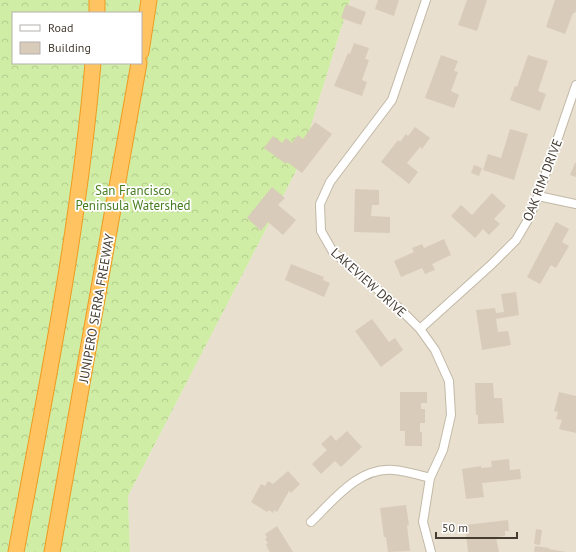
<svg xmlns="http://www.w3.org/2000/svg" width="576" height="552" font-family="'PT Sans',sans-serif">
  <style>
    .residential { fill: #e8dfcf }
    .forest { fill: url(#forest-crowns); fill-rule: evenodd }
    .building { fill: #d9cbb9 }
    .lines { fill: none; stroke-linecap: round; stroke-linejoin: round }
    .minor-casing { stroke: #c2b8a6; stroke-width: 10 }
    .motorway-casing { stroke: #ef9b20; stroke-width: 17 }
    .minor { stroke: #fff; stroke-width: 8 }
    .motorway { stroke: #ffc461; stroke-width: 15 }
    .labels { text-anchor: middle; stroke-width: 3.5; stroke-linejoin: round; paint-order: stroke }
    .street-label { font-size: 13px; fill: #453d32; stroke: #fff }
    .park-label { font-size: 13px; fill: #467d1f; stroke: #fff }
  </style>
  <defs>
    <pattern id="forest-crowns" width="20" height="18" patternUnits="userSpaceOnUse"><rect width="20" height="18" fill="#cfeda5"/><path d="M2 6a3 3 0 1 1 6 0M12 15a3 3 0 1 1 6 0" fill="none" stroke="#b3cc8e"/></pattern>
  </defs>
  <rect width="100%" height="100%" fill="#f3ede2"/>
  <path class="residential" d="M350,0H576V552H130L128,496L298,167Z"/>
  <path class="forest" d="M0,0H350L298,167L128,496L130,552H0ZM13,13H141V63H13Z"/>
  <path class="building" d="M378,0H399L394,16L375,9Z
    M467,0H487L477,31L458,25Z
    M555,0H576V10L575,13H573L565,34L546,27Z
    M346,4L366,12L361,25L341,18Z
    M354,43L369,48L365,59L369,60L362,80L367,82L362,96L334,86L348,53L350,54Z
    M441,55L458,61L454,71L458,72L451,91L459,95L454,108L425,98Z
    M528,55L548,61L538,91L546,94L540,111L510,100L515,86L517,87Z
    M315,122L332,134L302,173L287,162L286,164L264,148L273,136L282,143L286,138L292,143L298,135L303,139Z
    M415,127L430,138L422,149L420,147L407,163L418,172L409,184L381,162L398,140L400,142L406,134L408,136Z
    M510,129L528,134L514,180L483,170L488,154L501,158Z
    M575,163H576V177L570,175Z
    M474,165L482,168L479,176L471,173Z
    M272,187L285,198L278,205L296,220L283,235L268,222L261,231L247,218Z
    M355,189L379,190V205H372L371,216L390,217V233L354,232Z
    M492,193L506,206L494,219L500,224L489,235L483,229L475,238L451,216L461,205L472,215Z
    M556,222L569,229L562,242L569,246L556,268L551,265L540,284L527,277Z
    M444,239L451,255L432,264L435,270L425,274L422,268L401,277L394,261L414,252L412,248L422,244L424,248Z
    M291,264L324,277L323,280L330,283L324,297L285,280Z
    M516,292L519,315L496,319L498,332L508,331L511,345L482,350L476,310L495,308L496,313L504,312L501,294Z
    M372,319L389,342L395,338L403,350L381,367L355,331Z
    M475,383H493L494,398H502L504,423L478,424V415H476Z
    M400,392H427V403H421V409H425V423H420V432H422V446H405V431H400Z
    M559,392L576,396V433L559,429L562,420L556,419L558,412L554,411Z
    M347,431L362,447L341,467L335,461L321,474L312,464L327,450L321,444L331,435L336,441Z
    M509,459L510,470L520,469L521,479L482,483L484,497L466,499L462,469L481,466V468L492,467L491,461Z
    M288,471L300,484L291,493L289,491L288,493L277,512L274,510L273,513L269,510L267,512L251,502L261,484L265,486L268,481L273,484Z
    M406,505L409,525H407L410,551L388,552L386,537H384L380,508Z
    M508,520L509,531H505V536L496,537L499,552H468L465,525Z
    M277,526L293,552H270L268,549L266,544L268,543L265,539L267,538L265,534Z
    M536,529L542,530L540,545L534,544Z
    M535,546L549,548V549L566,552H534Z"/>
  <g class="lines">
    <g class="minor-casing">
      <path id="minor" d="M426,0L392,100L330,182L320,204L321,231L333,252L396,305L420,329L435,350L449,381L451,415L443,450L430,478L423,522L431,552
        M538,196L576,204
        M420,329L492,264L516,240L529,218L538,196L576,85
        M311,522C333,501 359,466 394,470C406,471 419,475 430,478"/>
    </g>
    <g class="motorway-casing">
      <path id="motorway" d="M97,13V0
        M141,52L149,0
        M16,552C46,390 79,228 93,63
        M52,552L139,63"/>
    </g>
    <use href="#minor" class="minor"/>
    <use href="#motorway" class="motorway"/>
  </g>
  <g class="labels">
    <g class="street-label">
      <text transform="translate(542 180) rotate(-69)" y="5">OAK RIM DRIVE</text>
      <text transform="translate(369 282) rotate(42)" y="5">LAKEVIEW DRIVE</text>
      <text transform="translate(96 308) rotate(-80)" y="5">JUNIPERO SERRA FREEWAY</text>
    </g>
    <g class="park-label">
      <text x="133" y="195">San Francisco<tspan x="133" dy="15">Peninsula Watershed</tspan></text>
    </g>
  </g>
  <rect x="12" y="12" width="130" height="52" fill="#ffffff" stroke="#b5b1ad"/>
  <rect x="20" y="25" width="20" height="6" fill="#ffffff" stroke="#b5b1ad"/>
  <text x="48" y="32" font-size="12" fill="#453d32">Road</text>
  <rect x="20" y="42" width="20" height="12" fill="#d9cbb9" stroke="#b5b1ad"/>
  <text x="48" y="52" font-size="12" fill="#453d32">Building</text>
  <path d="M436 532v6h81v-6" fill="none" stroke="#453d32" stroke-width="2"/>
  <text x="442" y="532" font-size="12" fill="#453d32" stroke="#ffffff" stroke-width="3" paint-order="stroke">50 m</text>
</svg>
